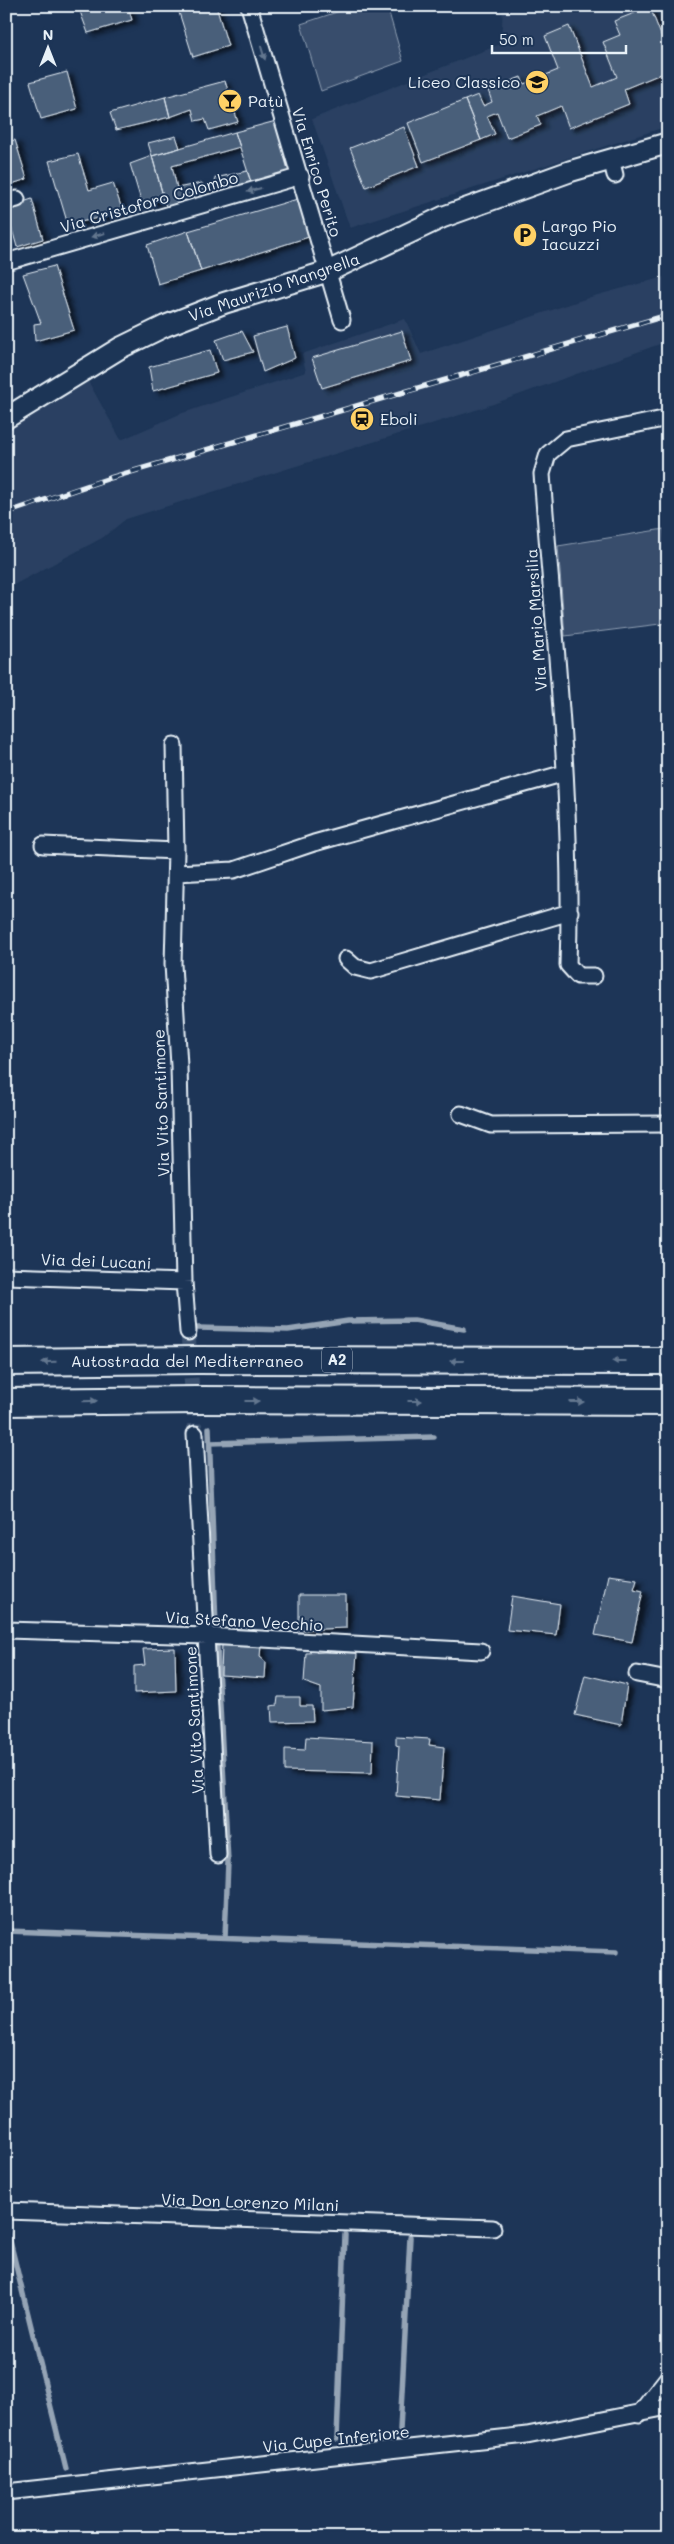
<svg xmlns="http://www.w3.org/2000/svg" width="674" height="2544" font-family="Mali,sans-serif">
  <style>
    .built { fill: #2a4162 }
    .green { fill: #374d6c; stroke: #909fb2 }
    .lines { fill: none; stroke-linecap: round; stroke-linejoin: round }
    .stream { stroke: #95a4b5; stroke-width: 5.5 }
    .building { fill: #495e7a; stroke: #e8f1f8; filter: url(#shadow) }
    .street-tunnel { stroke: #3b516f; stroke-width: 15; stroke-dasharray: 15 8; stroke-linecap: butt }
    .street-casing { stroke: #e8f1f8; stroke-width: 19 }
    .secondary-casing { stroke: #e8f1f8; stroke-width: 24 }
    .highway-casing { stroke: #e8f1f8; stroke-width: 30 }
    .street { stroke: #1d3557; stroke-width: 15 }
    .secondary { stroke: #1d3557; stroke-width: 20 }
    .highway { stroke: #1d3557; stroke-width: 26 }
    .rail-casing { stroke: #e8f1f8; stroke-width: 5.5 }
    .rail { stroke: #1d3557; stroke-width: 4; stroke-dasharray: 11; stroke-linecap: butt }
    .oneway { fill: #64778f }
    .labels { text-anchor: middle; stroke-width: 4; stroke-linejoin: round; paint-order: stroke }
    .shield { fill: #1d3557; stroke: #abb9c8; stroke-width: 1 }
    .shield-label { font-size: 15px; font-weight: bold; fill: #e8f1f8 }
    .poi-label { font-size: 16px; fill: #e8f1f8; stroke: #1d3557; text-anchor: start }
    .street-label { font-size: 16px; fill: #e8f1f8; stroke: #1d3557 }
  </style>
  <defs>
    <filter id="shadow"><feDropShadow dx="5.5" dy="3" stdDeviation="2.5" flood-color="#0009"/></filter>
  </defs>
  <rect width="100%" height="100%" fill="#1d3557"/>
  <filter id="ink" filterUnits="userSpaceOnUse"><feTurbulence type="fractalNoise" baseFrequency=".02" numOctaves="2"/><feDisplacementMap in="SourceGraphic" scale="10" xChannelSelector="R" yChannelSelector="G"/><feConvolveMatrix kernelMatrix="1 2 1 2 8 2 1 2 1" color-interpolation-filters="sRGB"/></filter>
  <g filter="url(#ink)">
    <path class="built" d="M503,6H668V126L350,228L312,119L501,44Z
      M668,276V341L479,409L126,519L102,538L6,589V431L88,381L121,440L180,414L306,372L302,354L405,319L421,354L594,296Z"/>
    <path class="green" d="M355,6H387L403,61L321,91L301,24Z
      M664,529L668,556V623L565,636L558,546Z"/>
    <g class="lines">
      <path class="stream" d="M198,1328L288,1330L348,1321L414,1320L464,1329
        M209,1428L216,1628L228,1862L225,1938
        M210,1443L434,1437
        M6,1931L616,1952
        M6,2225L66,2469
        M400,2430L410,2237
        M337,2439L345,2235"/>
    </g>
    <path class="building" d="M78,6H128L132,20L88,33Z
      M177,6H216L228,46L193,57Z
      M650,7L668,53V71L624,89L629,104L569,128L561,106L537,116L541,125L507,138L497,112L487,116L495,134L481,140L465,100L478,95L483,106L492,102L488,90L521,77L524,84L558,70L545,36L569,26L593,87L617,77L603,42L620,35L614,21Z
      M67,72L77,109L41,119L30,82Z
      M225,81L238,122L209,130L205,119L195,121L192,109L170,117L165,97Z
      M165,97L170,117L116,130L110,113Z
      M465,100L481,140L423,162L408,123Z
      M276,121L292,174L252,185L235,132Z
      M404,127L419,166L366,187L350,148Z
      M235,132L240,147L172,166L177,188L202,183L208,197L166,207L152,156Z
      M176,136L180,148L152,156L148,143Z
      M15,140L27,179L6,186V142Z
      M78,154L89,190L113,183L123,212L68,225L49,161Z
      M152,156L164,199L142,204L130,164Z
      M247,171L252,185L217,193L215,178Z
      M301,198L315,235L201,271L188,231Z
      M32,199L43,239L17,247L6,208Z
      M188,231L201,271L158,284L147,245Z
      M54,266L74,330L35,341L34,324L41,323L23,274Z
      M287,327L295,358L263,372L253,336Z
      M242,331L253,352L223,360L216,340Z
      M402,331L411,361L322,388L312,358Z
      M210,350L217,373L153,391L149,367Z
      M608,1575L637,1579L634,1589L643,1591L632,1642L595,1635Z
      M299,1595H346V1628L299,1630Z
      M512,1596L560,1604L556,1635L507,1630Z
      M222,1643L261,1645L260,1657L266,1662L265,1678L221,1675Z
      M175,1648L176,1691L134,1693V1666L145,1665L143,1649Z
      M324,1652L357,1653L353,1707L321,1710V1688L304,1682L306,1653Z
      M585,1675L627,1685L621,1725L575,1715Z
      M278,1697H300V1706H312L313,1721L272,1722L271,1706L277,1705Z
      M306,1737L373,1741L372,1773L285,1771V1749L305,1750Z
      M396,1737L430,1739L429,1745L444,1747L440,1800L396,1796L399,1746L396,1745Z"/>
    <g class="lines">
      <path class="street-tunnel" d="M188,1332L195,1434"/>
      <g class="street-casing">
        <path id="street" d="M249,6L342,320
          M611,159L615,175
          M6,202L17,199
          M6,262L301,176
          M174,745L176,851L173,964L179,1066L184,1282L188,1332
          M43,845L176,851
          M176,873L234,870L314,843L565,773
          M346,959L355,967L371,971L570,912
          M594,976H578L568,965C574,801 554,637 542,474L548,454L566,439L668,418
          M461,1114L491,1125L668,1124
          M6,1276L184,1282
          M195,1434L218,1855
          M6,1630L207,1636L481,1651
          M637,1674L668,1680
          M6,2211L493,2228
          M639,2414L668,2377
          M6,2492L527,2435L668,2407"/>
      </g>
      <g class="secondary-casing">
        <path id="secondary" d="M6,418L120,348L165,326L224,303L329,271L443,217L571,171L668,143"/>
      </g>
      <g class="highway-casing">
        <path id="highway" d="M6,1362L197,1360L668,1361
          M6,1402L198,1400L668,1402"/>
      </g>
      <use href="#street" class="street"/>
      <use href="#secondary" class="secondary"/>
      <use href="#highway" class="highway"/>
      <g class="rail-casing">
        <path id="rail" d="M6,513L110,478L668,315"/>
      </g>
      <use href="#rail" class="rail"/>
    </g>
    <defs><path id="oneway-solid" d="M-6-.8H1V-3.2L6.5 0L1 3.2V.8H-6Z" transform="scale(1.25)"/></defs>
    <g class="oneway">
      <use href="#oneway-solid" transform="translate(263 53) rotate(73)"/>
      <use href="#oneway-solid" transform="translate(254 190) rotate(164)"/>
      <use href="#oneway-solid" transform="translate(98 235) rotate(164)"/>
      <use href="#oneway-solid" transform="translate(457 1361) rotate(-180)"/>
      <use href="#oneway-solid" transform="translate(619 1361) rotate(-180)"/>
      <use href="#oneway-solid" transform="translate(49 1362) rotate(179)"/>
      <use href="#oneway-solid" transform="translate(90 1401) rotate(-1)"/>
      <use href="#oneway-solid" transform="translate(252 1401)"/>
      <use href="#oneway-solid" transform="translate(415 1401)"/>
      <use href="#oneway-solid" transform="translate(577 1402)"/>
    </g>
  </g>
  <defs>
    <g id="school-disc" transform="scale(1.25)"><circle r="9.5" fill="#ffd166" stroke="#1d3557"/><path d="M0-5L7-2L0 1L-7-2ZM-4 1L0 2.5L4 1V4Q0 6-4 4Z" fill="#111"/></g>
    <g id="bar-disc" transform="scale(1.25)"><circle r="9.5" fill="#ffd166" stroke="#1d3557"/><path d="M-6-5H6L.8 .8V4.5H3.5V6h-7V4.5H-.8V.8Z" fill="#111"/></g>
    <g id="parking-disc" transform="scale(1.25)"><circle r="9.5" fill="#ffd166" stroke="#1d3557"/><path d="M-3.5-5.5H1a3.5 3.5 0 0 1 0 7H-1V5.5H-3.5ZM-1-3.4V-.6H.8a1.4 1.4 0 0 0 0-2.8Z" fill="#111"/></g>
    <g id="station-disc" transform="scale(1.25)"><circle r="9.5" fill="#ffd166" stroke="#1d3557"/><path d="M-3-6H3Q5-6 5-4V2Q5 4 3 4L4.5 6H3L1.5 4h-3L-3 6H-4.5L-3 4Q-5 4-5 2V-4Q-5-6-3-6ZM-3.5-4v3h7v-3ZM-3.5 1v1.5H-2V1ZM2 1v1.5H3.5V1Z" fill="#111"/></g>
  </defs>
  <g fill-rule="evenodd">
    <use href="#school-disc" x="537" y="82"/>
    <use href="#bar-disc" x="230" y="101"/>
    <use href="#parking-disc" x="525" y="235"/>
    <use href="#station-disc" x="362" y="419"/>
  </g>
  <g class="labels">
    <rect class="shield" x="322" y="1347.5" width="30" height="25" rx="4"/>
    <g class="shield-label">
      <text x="337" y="1365">A2</text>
    </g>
    <g class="poi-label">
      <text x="520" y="88" text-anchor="end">Liceo Classico</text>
      <text x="248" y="107">Patù</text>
      <text x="542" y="232">Largo Pio<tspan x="542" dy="18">Iacuzzi</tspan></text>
      <text x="380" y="425">Eboli</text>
    </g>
    <g class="street-label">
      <text transform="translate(317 172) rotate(73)" y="6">Via Enrico Perito</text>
      <text transform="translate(149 202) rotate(-16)" y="6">Via Cristoforo Colombo</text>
      <text transform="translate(274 287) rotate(-19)" y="6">Via Maurizio Mangrella</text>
      <text transform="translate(536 620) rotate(-94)" y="6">Via Mario Marsilia</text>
      <text transform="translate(161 1103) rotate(-92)" y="6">Via Vito Santimone</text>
      <text transform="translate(96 1261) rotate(2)" y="6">Via dei Lucani</text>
      <text x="187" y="1367">Autostrada del Mediterraneo</text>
      <text transform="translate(244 1621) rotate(3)" y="6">Via Stefano Vecchio</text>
      <text transform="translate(194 1720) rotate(-93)" y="6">Via Vito Santimone</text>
      <text transform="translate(250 2202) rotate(2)" y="6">Via Don Lorenzo Milani</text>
      <text transform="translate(336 2439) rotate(-6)" y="6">Via Cupe Inferiore</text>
    </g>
  </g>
  <rect width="674" height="2544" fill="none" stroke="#1d3557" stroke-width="25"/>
  <rect x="12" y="12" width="649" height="2519" fill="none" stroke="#e8f1f8" stroke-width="2" filter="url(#ink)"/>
  <g transform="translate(48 48)" stroke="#1d3557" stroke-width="4" paint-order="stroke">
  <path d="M0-4L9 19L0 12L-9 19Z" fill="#e8f1f8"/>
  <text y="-8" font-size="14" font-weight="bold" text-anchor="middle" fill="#e8f1f8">N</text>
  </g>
  <path d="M492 45v8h134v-8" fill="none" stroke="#e8f1f8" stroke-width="2.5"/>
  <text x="499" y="45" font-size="15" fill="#e8f1f8" stroke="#1d3557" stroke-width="4" paint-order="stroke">50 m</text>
</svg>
